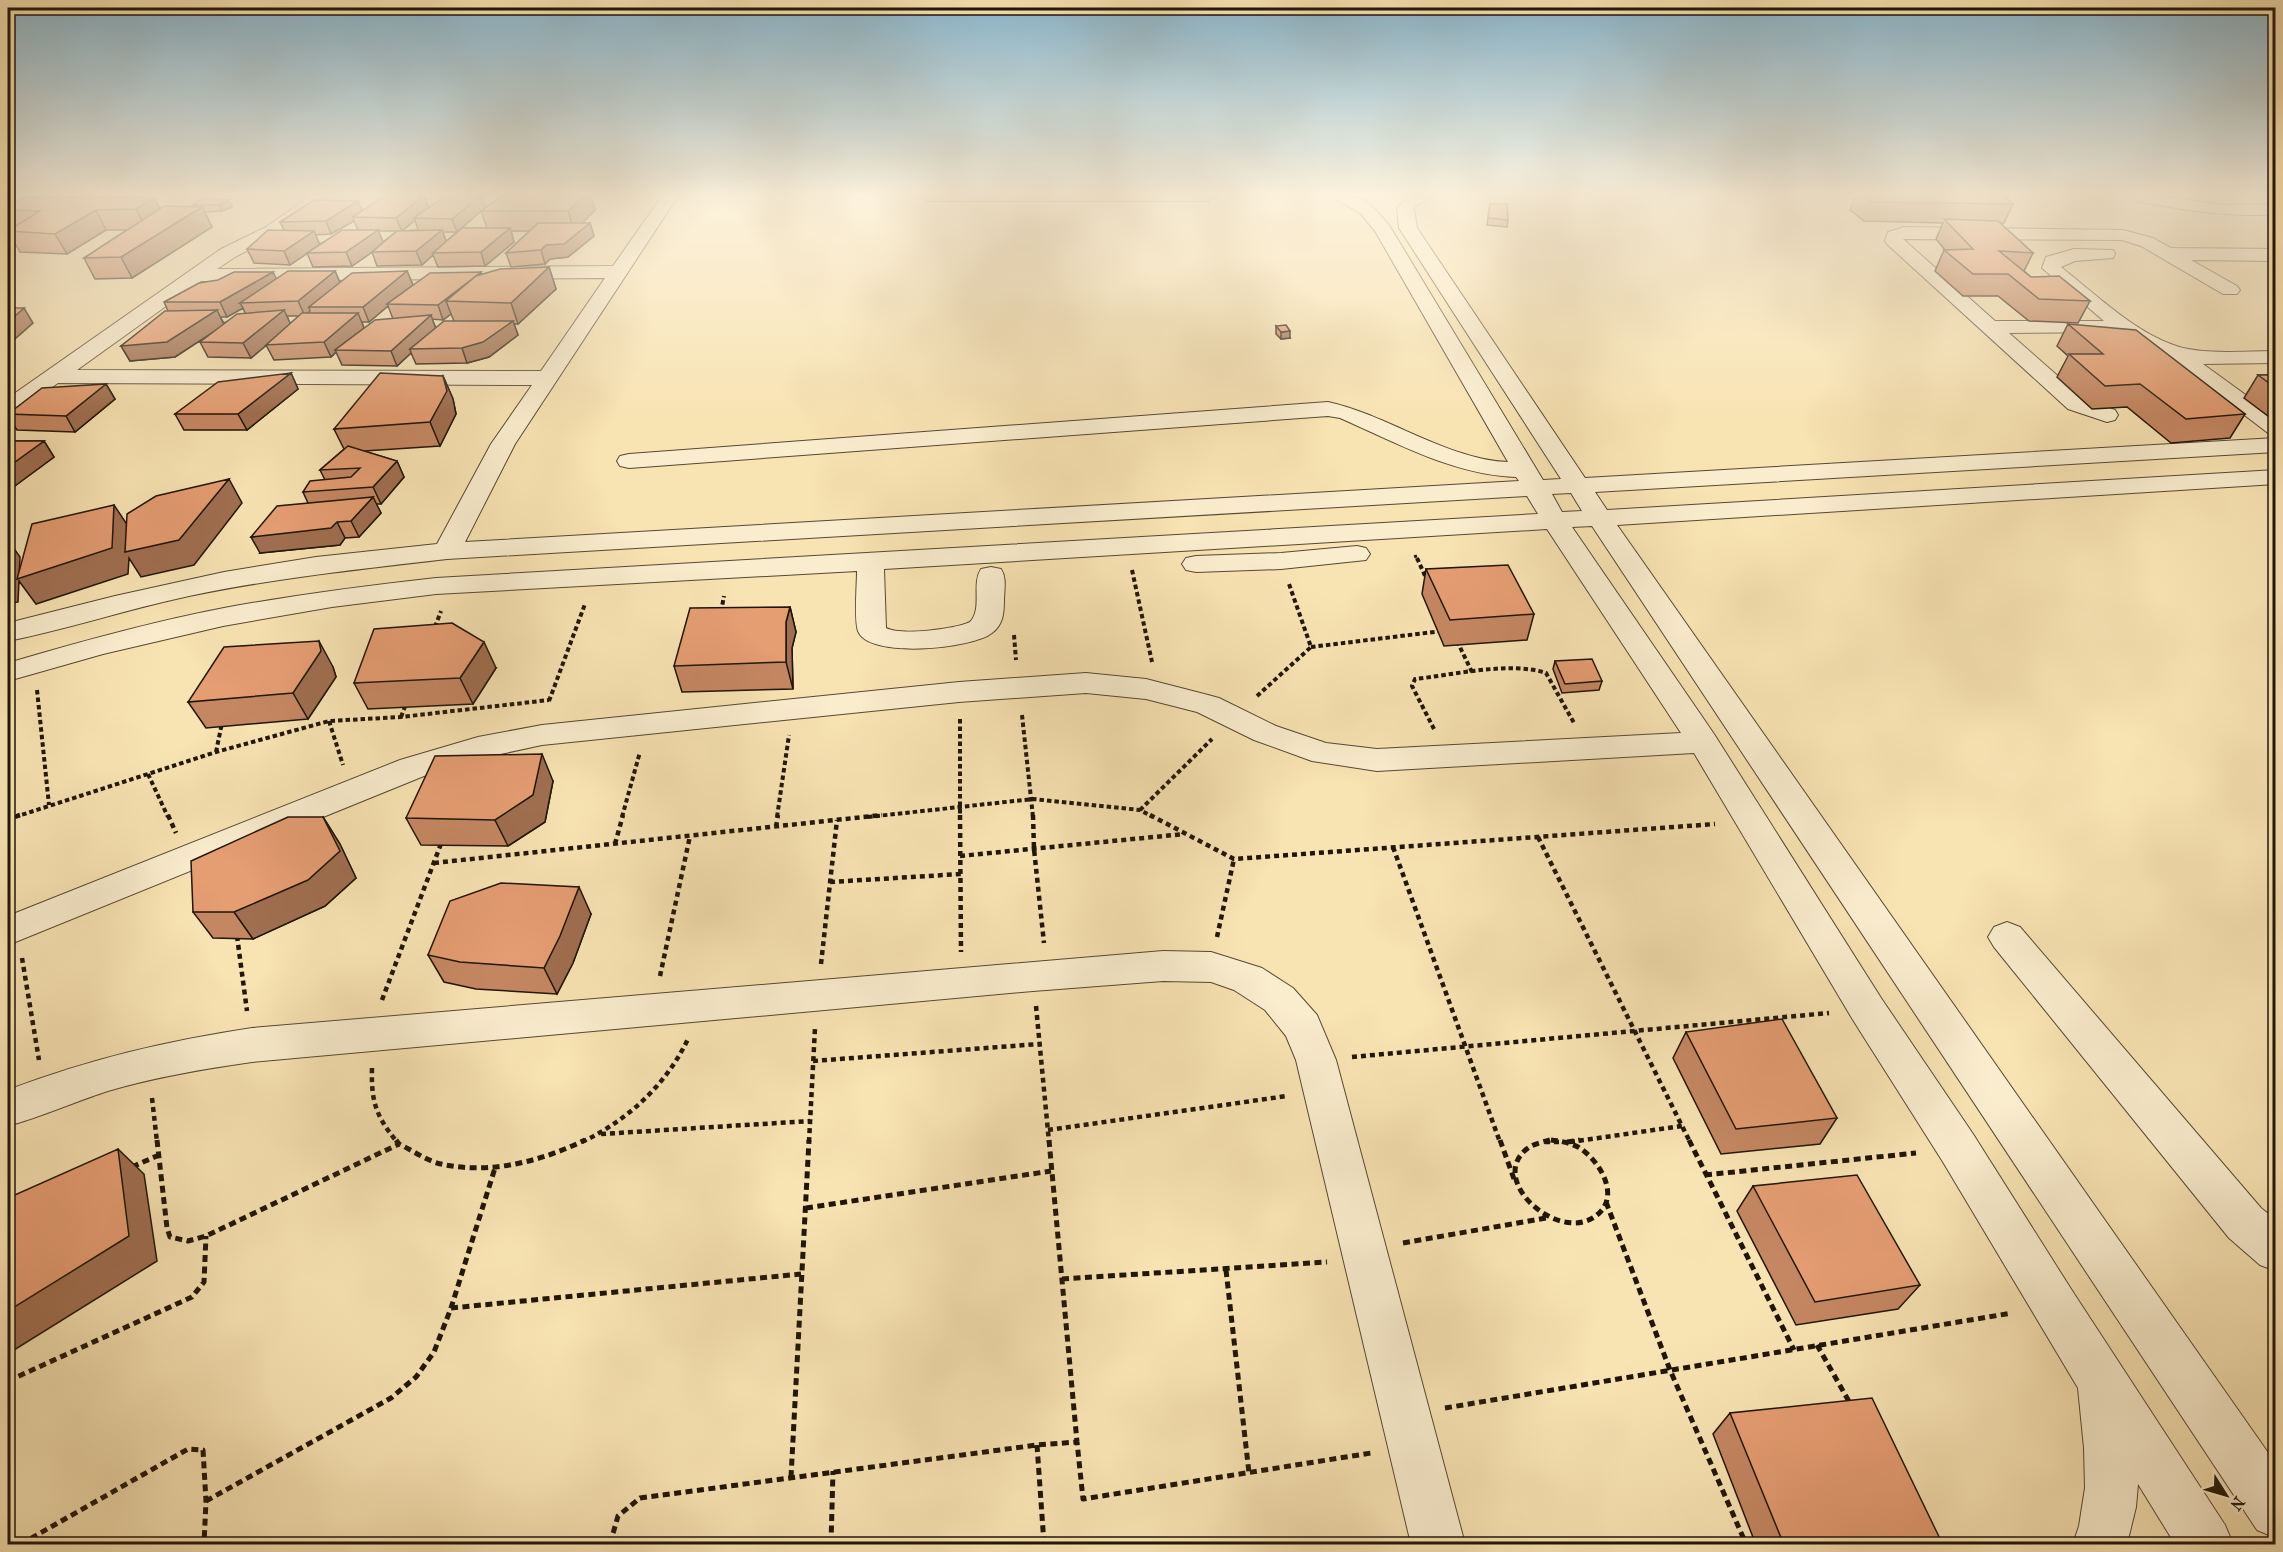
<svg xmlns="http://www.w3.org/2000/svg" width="2283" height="1552" font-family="'IM FELL French Canon',serif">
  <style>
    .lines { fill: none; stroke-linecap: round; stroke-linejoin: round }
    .minor-casing { stroke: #564832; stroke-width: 2 }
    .major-casing { stroke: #201507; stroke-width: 2 }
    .path-far3 { stroke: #201507; stroke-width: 3; stroke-dasharray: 3 2; stroke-linecap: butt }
    .path-far2 { stroke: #201507; stroke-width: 4; stroke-dasharray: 4.5 3; stroke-linecap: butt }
    .path-far1 { stroke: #201507; stroke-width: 4.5; stroke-dasharray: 5 4; stroke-linecap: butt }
    .path { stroke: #201507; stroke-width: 5; stroke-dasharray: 7 4.5; stroke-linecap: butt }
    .minor { fill: #faedce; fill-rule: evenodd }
    .major { fill: #ecc27a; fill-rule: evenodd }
    .wall { fill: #c58762; stroke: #201507; stroke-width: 1.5; fill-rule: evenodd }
    .shaded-wall { fill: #a06e50; stroke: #201507; stroke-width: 1.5 }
    .building { fill: #e59d72; stroke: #201507; stroke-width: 1.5 }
  </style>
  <rect width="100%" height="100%" fill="#f8e3b3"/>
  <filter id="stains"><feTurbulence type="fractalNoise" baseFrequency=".00333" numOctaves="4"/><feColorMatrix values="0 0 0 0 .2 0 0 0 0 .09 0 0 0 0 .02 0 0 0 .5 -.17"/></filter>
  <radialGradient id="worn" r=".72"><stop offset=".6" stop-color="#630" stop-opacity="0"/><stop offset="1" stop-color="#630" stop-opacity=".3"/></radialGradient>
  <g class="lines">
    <g class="minor-casing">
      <path id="minor" d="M310,196H328L278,235L235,257L217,269L613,266L662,196H678L515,444L465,542L1519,481L1516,477C1454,475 1397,443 1340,418L1328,416L629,468L620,466L617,461L620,456L629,454L1328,402C1388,415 1448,460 1508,462L1375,231L1360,213L1337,200L1335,196C1365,196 1370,203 1389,225L1543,480L1561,479L1399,228L1397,208L1409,196H1430L1414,208L1417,228L1585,478L2276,438V452L1595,492L1607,510L2276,470V484L1617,525L2276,1464V1538L2257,1530L1592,526L1572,527L1714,734L1881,998L1973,1134L2071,1289L2225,1525L2233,1544H2175L2138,1484L2136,1507L2127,1544H2073L2079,1526L2085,1488L2084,1448L2078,1388L1943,1162L1853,1020L1694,753L1377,771L1312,761L1254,740L1197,712L1146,699L1086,693L959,702L542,745L482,758L424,776L8,945V916L400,760L478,737L542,725L959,682L1086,673L1146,679L1208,695L1219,698L1276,726L1326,743L1377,749L1681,733L1547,529L884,569L886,628C901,636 955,629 970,622C983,608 971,584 981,569L991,567L1001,569C1007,578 1004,590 1004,600C1004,613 1003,625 992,633C972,649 868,659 858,631C854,620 857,584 857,571L436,594L332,607L223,626L103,654L8,681V663C79,642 151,622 224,608C294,595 365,586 436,578L1538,514L1527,496L447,559C360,569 275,578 189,596C128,609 68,629 8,641V623L115,596L224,572L316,557L437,544L491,444L532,385L58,383L16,413L8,415V398L221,249L266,227ZM605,278L541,371L77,370L201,281ZM1571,493L1582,511L1562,512L1552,494Z
        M2129,196H2161L2223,205L2276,204V214C2228,218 2183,210 2137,201Z
        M1904,227L2123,230L2153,238L2171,248L2276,249V261L2191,260L2237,286L2240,290L2237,294H2223L2141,246L2122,240L1903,239L1995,321H2104L2042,268L2046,257L2074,249L2113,250L2115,254L2113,258L2075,261L2061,267C2097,295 2142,340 2188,349C2216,354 2247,351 2276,351V363L2203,364L2276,417V435L2268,433L2167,356L2154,352L2118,332L2009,333L2084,399L2115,410L2118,415L2115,420L2107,422L2068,409L1888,245L1885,241L1888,232Z
        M1357,546L1366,548L1370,554L1366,560L1281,569L1196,572L1186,570L1182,564L1186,558L1196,556L1281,553Z
        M2007,922L2020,927L2261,1208L2276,1220V1271L2260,1265L2229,1238L1994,947L1988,937L1994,927Z
        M1163,951L1211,952L1262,968L1293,988L1317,1015L1336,1060L1465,1544H1411L1296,1060L1286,1036L1265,1010L1234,990L1211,982L1163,981L1033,991L252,1062C203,1069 155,1077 108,1091C74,1102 41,1117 8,1126V1090C90,1059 166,1041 252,1028Z"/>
    </g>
    <g class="major-casing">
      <path id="major" d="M918,196H1216L1208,201H926Z"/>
    </g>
    <path class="path-far3" d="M1415,555L1417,560"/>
    <path class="path-far2" d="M1417,558L1426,578
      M1132,570L1152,662
      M721,612L724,596
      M435,627L441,611
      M1014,635L1016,660
      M1457,641L1472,672
      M1311,647L1442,631
      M37,690L49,805
      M1257,696L1311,647L1289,584
      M549,701L585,604
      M1022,715L1033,817
      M401,717L406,704
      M960,719V817
      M329,721L343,765
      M1434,729L1412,686L1415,679C1453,675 1510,661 1546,673L1574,723
      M216,752L222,723
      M148,774L168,817
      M1140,810L1212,739
      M15,817L216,752L329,721L401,717L549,700
      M622,817L640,752
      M777,817L789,735
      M868,817L1033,799L1140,810L1153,817"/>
    <path class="path-far1" d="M168,815L176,833
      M960,815L961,952
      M1033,815L1034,849L1044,943
      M1150,815L1234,859L1715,824
      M8,819L20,815
      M776,827L778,815
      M1538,837L1690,1142
      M615,844L623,815
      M1393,847L1500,1142
      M960,856L1184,834
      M434,863L882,815
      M830,882L961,874
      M237,936L247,1011
      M1217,937L1234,859
      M22,958L39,1060
      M821,964L837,820
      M660,976L690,836
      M382,1000L442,841
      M1036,1006L1049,1142
      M1352,1057L1829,1013
      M813,1061L1039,1044
      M372,1068C371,1102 376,1116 397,1142
      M152,1098L157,1142
      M1048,1130L1287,1096
      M601,1134L810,1121
      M582,1142C628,1120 666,1085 688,1039
      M809,1142L815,1028
      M1545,1142H1562
      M1570,1142L1682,1126"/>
    <path class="path" d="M157,1140L167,1228L170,1237L188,1241L206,1236L399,1144
      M396,1140L399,1144C412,1150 427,1161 441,1164C490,1175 542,1161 585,1140
      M1049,1140L1077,1442
      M1500,1140L1514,1179
      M1550,1140C1543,1142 1533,1144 1528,1148C1483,1181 1567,1252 1602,1210C1618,1190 1597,1158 1578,1147C1570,1143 1561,1141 1551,1140
      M1689,1140L1794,1350
      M1567,1142L1580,1140
      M132,1167L159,1155
      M1705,1175L1916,1153
      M1606,1202L1670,1370L1746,1544
      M806,1208L1051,1171
      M1403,1243L1546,1218
      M1226,1270L1249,1473
      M1062,1279L1327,1262
      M451,1308L801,1274
      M1817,1345L1851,1405
      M8,1381L192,1297L204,1282L206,1236
      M1445,1408L2012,1313
      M1037,1445L1044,1544
      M791,1477L809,1140
      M206,1501L391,1398L416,1377L434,1352L451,1308L495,1168
      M8,1517L10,1544
      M21,1544L188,1449L203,1450L206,1501L204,1544
      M610,1544L618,1516L640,1498L1037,1445L1077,1442L1083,1499L1371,1453
      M831,1544L833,1471"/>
    <use href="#minor" class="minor"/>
    <use href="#major" class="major"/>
  </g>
  <path class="wall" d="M424,196L429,208L486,207L502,196H591L595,210L582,223H590L594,236L568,257L550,259L545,264L511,267L506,253L530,231H511L514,242L485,266L438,267L433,255L422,265L377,266L372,252L352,266L313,267L307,253L290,265L254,263L247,249L284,230L280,222L362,211ZM481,211L487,228H462ZM415,220L418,230L402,231ZM354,221L358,230L319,244L315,235L331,234ZM378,231H397L383,242ZM443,232H457L446,241Z
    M1856,196H2004L2013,204L2004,223H2000L2033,253L2024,271L2031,277L2090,301L2078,323L2029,321L1998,296H1963L1935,271L1944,250H1945L1936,239L1943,223L1864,221L1850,210Z
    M154,198L160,209L193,207V205L229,200L232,207L222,211L205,212L212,227L132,278L95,279L84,258L127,230H106L67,254L20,252L8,231L10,230L8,229V205Z
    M1490,204L1508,220L1507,227L1487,225Z
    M549,267L556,289L518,324H514L518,335L489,357L467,363L416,364L411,353L397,366L342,365L336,352L331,357L274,360L266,345L251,358L208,357L200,342L207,336L175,357L130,361L121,346L168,311L164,302L276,279L335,271L340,283L407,271L413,285L481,272L482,275ZM388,306L393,319L364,328L362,322H369ZM243,308L245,313L224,323L220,317H227ZM451,314L454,321L436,328L432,319L443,320ZM287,316H299L290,324Z
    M2068,324L2245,414L2230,438L2171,443L2127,407L2092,409L2057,377L2068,356L2057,346Z
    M1276,326L1290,338L1281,339L1276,334Z
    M291,373L298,389L247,430H184L175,414Z
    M2258,375H2276V422L2244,398Z
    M443,376L453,399L456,414L440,446L364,451L397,461L404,477L381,504H376L381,513L359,537L345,538L340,545L260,553L308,503L303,492L325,480L320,470L344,449L334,429Z
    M106,384L115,399L75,432L17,430L8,416V414Z
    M8,441H44L54,457L12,488H8Z
    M1426,569L1534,614L1527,640L1444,646L1422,594Z
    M790,607L796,632L792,648L793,689L682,692L674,666Z
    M1555,661L1602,681L1599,690L1562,693L1553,669Z
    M333,667L336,677L308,719L206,728L188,702Z
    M496,668L473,704L368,709L354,683Z
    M553,781L545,822L508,846L421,845L406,818Z
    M323,817L340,844L356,878L325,906L253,939L213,938L193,912Z
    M591,914L573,963L557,994L476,989L444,982L428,955Z
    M1686,1032L1837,1118L1820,1144L1721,1154L1673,1058Z
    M1753,1186L1920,1285L1898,1309L1796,1325L1737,1211Z
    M1730,1413L1943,1545H1756L1713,1434Z"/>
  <path class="shaded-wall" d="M423,196H424L429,208L414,218L415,220L402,231L396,218Z
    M480,196H482L486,207L457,232L452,219Z
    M585,196H591L595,210L574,231L568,211Z
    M154,198L164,218L146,229L136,209Z
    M229,200L232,207L222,211L219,205Z
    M358,201L364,215L353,217L354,221L331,234L326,221Z
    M202,207L212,227L132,278L121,257Z
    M96,210L106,230L67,254L55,234Z
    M590,223L594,236L568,257L550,259L545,264L541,250L546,245Z
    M510,228L514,242L485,266L481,252Z
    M378,230L384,244L352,266L346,252Z
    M442,230L447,244L433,253V255L422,265L416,251Z
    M314,231L320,245L290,265L284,251Z
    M549,267L556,289L518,324L511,303Z
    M335,271L341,285L309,307L310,311L305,316L298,301Z
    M407,271L413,285L387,304L388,306L369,322L363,307Z
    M273,272L280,286L240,303L243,308L227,317L220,302Z
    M481,272L486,286L446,301L451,314L443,320L438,305Z
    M24,308L33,323L8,345V322Z
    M217,310L224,325L175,357L130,361L121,346Z
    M284,310L291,325L251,358L243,343Z
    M358,313L364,328L335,350L336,352L331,357L324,342Z
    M431,315L436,330L410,349L411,353L397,366L391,351Z
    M513,321L518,335L489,357L467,363L462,348Z
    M1290,331V338L1281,339V332Z
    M291,373L298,389L247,430L238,414Z
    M443,376L453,399L456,414L440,446L430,422Z
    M106,384L115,399L75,432L66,416Z
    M44,441L54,457L12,488L8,482V467Z
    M397,461L404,477L381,504L373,487Z
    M229,479L242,503L194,565L141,577L129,558L128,574L36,604L19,581L18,602L8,604V540L20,557L19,578L114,505L130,529Z
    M373,497L381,513L359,537L351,521Z
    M337,522L345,538L340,545L260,553L251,537Z
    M790,607L796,632L792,648L793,689L786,662V622Z
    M319,641L333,667L336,677L308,719L293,693Z
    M484,642L496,668L473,704L460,678Z
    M542,754L553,781L545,822L508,846L495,820Z
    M323,817L340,844L356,878L325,906L253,939L234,912Z
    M579,887L591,914L573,963L557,994L544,968Z
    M118,1149L144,1174L157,1261L14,1350L8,1345V1311Z"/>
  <path class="building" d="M384,196H423L396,218L353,217Z
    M445,196H480L452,219L414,218Z
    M502,196H585L568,211H481Z
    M1864,196H2004L2013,204L1872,202Z
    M25,198H154L136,209L96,210L55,234L8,231L40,211L8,210V205Z
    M203,198L229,200L219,205H193Z
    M314,200L358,201L326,221L280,222Z
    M1490,204H1507L1508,220L1488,218Z
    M164,206L202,207L121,257L84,258Z
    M1944,219L1998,221L2033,253L1999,251L2031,277L2059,276L2090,301L2039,299L2008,274H1973L1944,250L1973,249Z
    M538,223H590L564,244L546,245L541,250L506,253Z
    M462,228H510L481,252L433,253Z
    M268,230L314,231L284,251L247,249Z
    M342,230H378L346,252L307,253Z
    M442,230L416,251L372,252L397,231Z
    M549,267L511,303L446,301L476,276L500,269Z
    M288,271H335L298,301L240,303Z
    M407,271L363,307H309L352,273Z
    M234,272H273L220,302H164L199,283L218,280Z
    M481,272L438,305L387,304L430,273Z
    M8,308H24L8,322Z
    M217,310L167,342L121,346L165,311Z
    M284,310L243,343L200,342L237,314Z
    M302,313H358L324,342L266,345Z
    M431,315L391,351L335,350L375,320Z
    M444,321H513L483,342L462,348L410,349Z
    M2068,324L2136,330L2245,414L2186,419L2140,384L2105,386L2069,354H2103Z
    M1286,325L1290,331L1281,332L1276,326Z
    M291,373L238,414H175L218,382Z
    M380,373L443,376L447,391L430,422L334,429Z
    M2258,375H2276V388Z
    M106,384L66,416L8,414L42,388Z
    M8,441H44L8,467Z
    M348,446L397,461L373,487L303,492L310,481L351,477L360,468L320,470Z
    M229,479L179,540L125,552L127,514L156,496Z
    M373,497L351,521L337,522L331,528L251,537L277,506Z
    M114,505L112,548L17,579L32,524Z
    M1508,565L1534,614L1450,620L1426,569Z
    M790,607L786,622V662L674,666L690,608Z
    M452,623L484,642L460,678L354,683L374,629Z
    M319,641L321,651L293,693L188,702L224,647Z
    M1592,659L1602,681L1565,684L1555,661Z
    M542,754L533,795L495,820L406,818L435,756Z
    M288,817H323L340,851L308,880L234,912H193L191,861Z
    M501,883L579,887L560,936L544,968L460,962L428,955L450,901Z
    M1782,1019L1837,1118L1736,1129L1686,1032Z
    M118,1149L129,1236L8,1311V1198Z
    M1857,1175L1920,1285L1815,1302L1753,1186Z
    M1872,1398L1943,1545H1784L1730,1413Z"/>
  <linearGradient id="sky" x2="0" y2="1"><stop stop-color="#8ab8d0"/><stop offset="0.47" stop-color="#fcf2dd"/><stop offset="1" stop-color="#fcf2dd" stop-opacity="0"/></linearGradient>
  <rect width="2283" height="413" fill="url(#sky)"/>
  <rect width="2283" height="1552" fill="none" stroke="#f8e3b3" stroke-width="30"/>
  <rect x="9" y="9" width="2265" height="1534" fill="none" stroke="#201507" stroke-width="3"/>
  <rect x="15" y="15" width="2253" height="1522" fill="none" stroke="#201507" stroke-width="1.5"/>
  <g transform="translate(2226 1495) rotate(127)" stroke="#faedce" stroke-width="4.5" paint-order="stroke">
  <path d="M0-4.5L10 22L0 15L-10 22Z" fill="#201507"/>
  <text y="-9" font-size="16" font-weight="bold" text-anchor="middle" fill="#201507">N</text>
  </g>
  <rect width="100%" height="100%" filter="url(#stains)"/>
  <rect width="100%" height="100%" fill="url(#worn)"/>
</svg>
